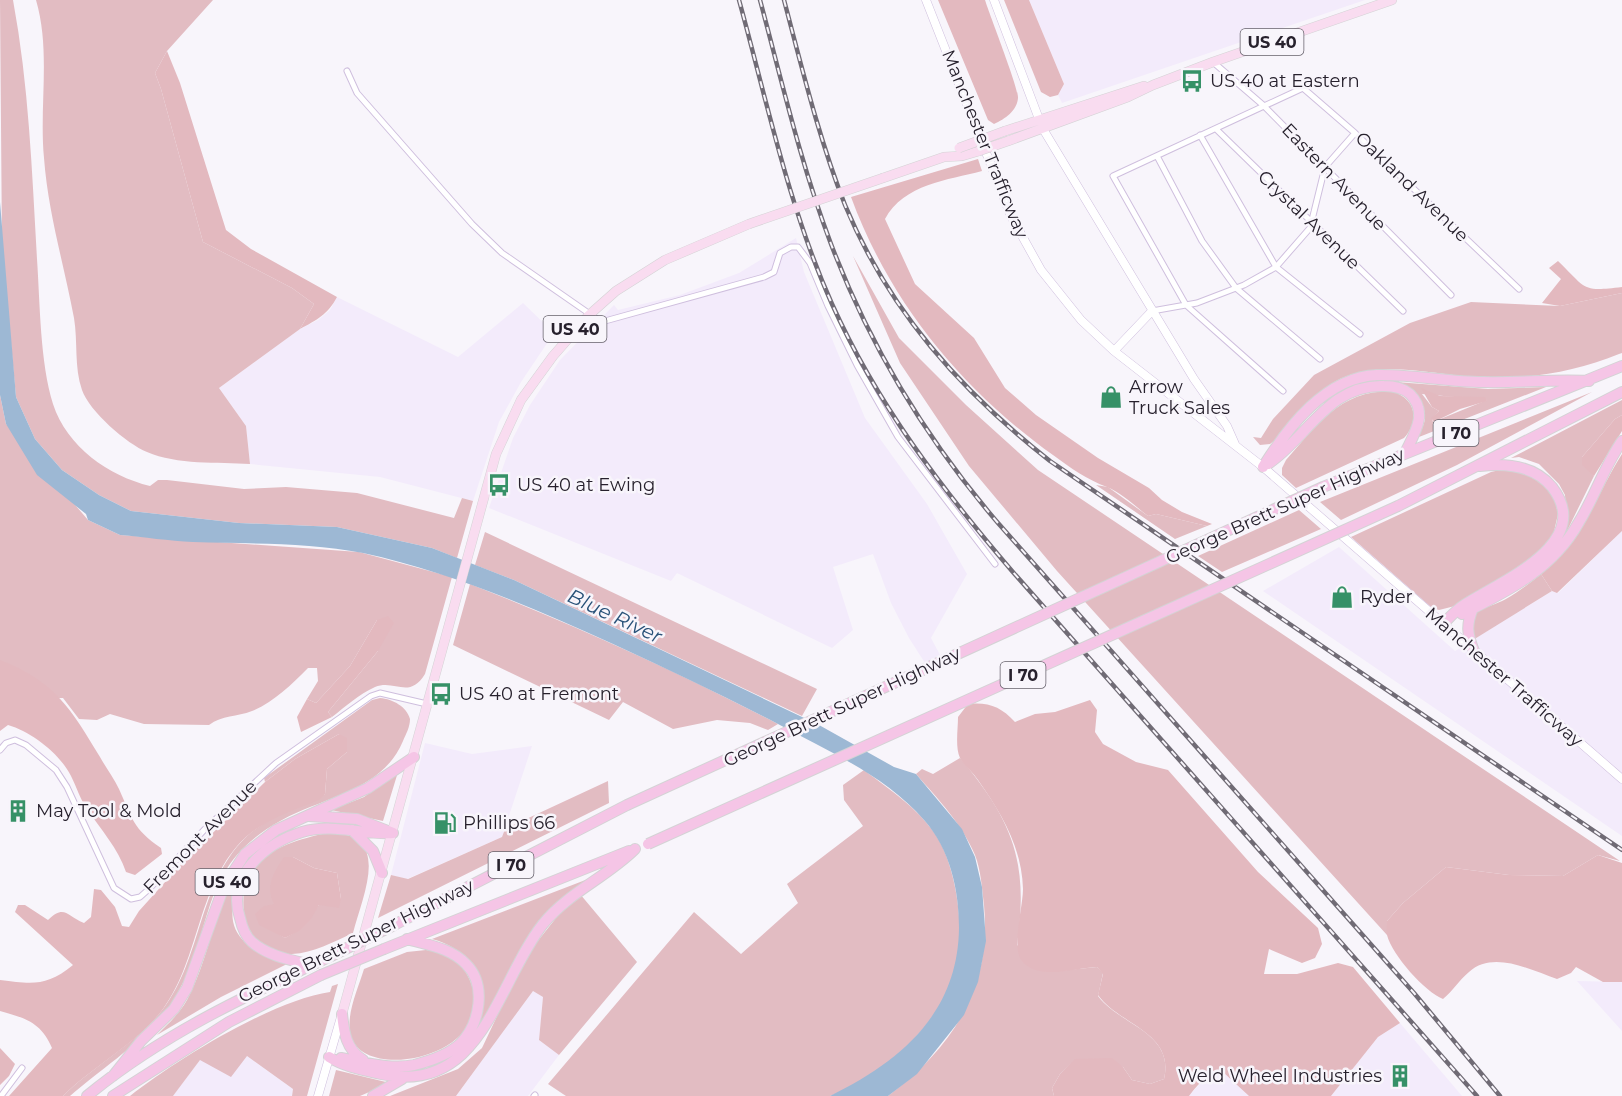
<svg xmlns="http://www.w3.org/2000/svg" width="1622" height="1096" font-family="Montserrat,sans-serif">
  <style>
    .built { fill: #f3ebfb }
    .green { fill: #e2bcc2; fill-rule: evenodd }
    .forest { fill: #e3b9bf }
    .water { fill: #9db8d4 }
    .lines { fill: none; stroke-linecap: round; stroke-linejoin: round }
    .street-casing { stroke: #cfbfde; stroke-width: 7 }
    .secondary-casing { stroke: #cfbfde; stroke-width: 9 }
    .primary-casing { stroke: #d4d3d5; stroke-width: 10 }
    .highway-casing { stroke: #d4d3d5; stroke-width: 12 }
    .street { stroke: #fff; stroke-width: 5 }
    .secondary { stroke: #fff; stroke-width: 8 }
    .primary { stroke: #f9dcf0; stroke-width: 9 }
    .highway { stroke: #f5c5e6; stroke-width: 10 }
    .rail-casing { stroke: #706b75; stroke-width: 4.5 }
    .rail { stroke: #f8f5fb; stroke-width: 2; stroke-dasharray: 7; stroke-linecap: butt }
    .primary-bridge-casing { stroke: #d4d3d5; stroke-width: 10; stroke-linecap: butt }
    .highway-bridge-casing { stroke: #d4d3d5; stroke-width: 12; stroke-linecap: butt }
    .primary-bridge { stroke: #f9dcf0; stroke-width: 9 }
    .highway-bridge { stroke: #f5c5e6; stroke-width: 10 }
    .labels { text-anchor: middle; stroke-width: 5; stroke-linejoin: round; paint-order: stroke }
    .shield { fill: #f8f5fb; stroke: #66616b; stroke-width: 1.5 }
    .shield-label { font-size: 16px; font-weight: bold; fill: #27212d }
    .poi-label { font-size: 18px; fill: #27212d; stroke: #f8f5fb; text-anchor: start }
    .street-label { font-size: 18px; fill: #27212d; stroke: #f8f5fb }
    .water-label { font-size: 20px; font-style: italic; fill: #285178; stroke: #f8f5fb }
  </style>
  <rect width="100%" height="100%" fill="#f8f5fb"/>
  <path class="built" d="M1029,0H1365L1062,103L1058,95L1064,84Z
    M796,238L804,272L865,418L927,504L967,574L931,638L940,655L925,663L909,638L891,603L873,554L833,567L853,630L832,648L677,573L671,581L489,508L513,438L530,405L560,360L614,305L618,310L680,295L739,273Z
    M337,297L458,357L523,303L554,333L521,382L499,422L473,501L380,477L250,464L246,426L219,388L300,329L318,320L330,310Z
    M1622,531V836L1263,591L1339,547L1455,651L1552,591L1558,593Z
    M425,743L472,754L532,746L502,837L407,879L391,875Z
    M1577,981L1622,982V1031Z
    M533,991L543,997L539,1040L559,1055L528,1096H456Z
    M1400,1023L1462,1096H1331L1378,1037Z
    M247,1056L293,1089L292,1096H173L200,1060Z
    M1224,1073L1249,1096H1189L1204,1079L1212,1074Z"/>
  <path class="green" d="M0,0H13C29,86 32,172 37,259C40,303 40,363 53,404C67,447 109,476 150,486L158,480H167L244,489L286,487L357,493L454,518L462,498L473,501L457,558L432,548L337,527L239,523L131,511L99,495L62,470L35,439L16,397L2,248Z
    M36,0H213L167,51L155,73L161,89L203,242L292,288L314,304L300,329L219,388L246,426L250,464C218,462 177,465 147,452C127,444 89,411 82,390C74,367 78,342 74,318C64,265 48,212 44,158C39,106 51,51 36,0Z
    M853,256L899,338L966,405L1038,470L1620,861L1598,855L1563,876L1509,875L1446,867L1403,903L1387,921V935L1057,571L969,466L900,363Z
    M1622,293V353L1619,354C1574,372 1529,380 1480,377C1435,376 1383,359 1340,379C1309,394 1297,424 1270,444L1260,445L1253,437L1261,438L1273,419L1314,375L1410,323L1471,302L1560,306Z
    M1396,382L1488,389L1546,387L1419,437C1420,433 1424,425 1425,419C1426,402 1412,386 1396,382ZM1422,394L1487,400L1433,422L1432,418L1439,411L1432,407Z
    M1391,391C1416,398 1420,420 1404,438L1296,488L1282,475V468L1286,460C1317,425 1339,391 1391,391Z
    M1592,392L1457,465L1341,520L1320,502Z
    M0,395L6,424L88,520L120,535L359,552L452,577L425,674C409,700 395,679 375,687C359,694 345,707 332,717L328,712L378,651L377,620L350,666L316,703L307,699L318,681L317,668H308C291,685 274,702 252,711C237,717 222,715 209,725L144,724L110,714L97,720L79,719L63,698L0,699Z
    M1622,400V415L1615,419L1582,457L1594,476L1567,531L1565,495L1559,484L1539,464L1519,457L1511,458Z
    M1504,469H1515L1544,482L1555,500L1558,514L1553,536L1536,557L1455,606L1439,610L1431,607L1351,537L1491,472Z
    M1096,485L1108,487L1148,516L1156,514L1207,526L1175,539Z
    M1299,510L1321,529L1222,572L1198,556Z
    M485,532L817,689L802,716L514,580L475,565Z
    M1541,574L1552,591L1473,640C1467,606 1481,612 1506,599C1518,592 1530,583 1541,574Z
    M470,584C575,625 678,672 778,724L768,730L750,723L717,720L673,729L623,702L609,720L453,645Z
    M380,698C393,699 407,707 410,719C410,727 406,734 403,741C382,791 326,796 282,820C194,868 218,928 173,1001C151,1037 102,1068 70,1096H63C94,1065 136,1044 163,1009C202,958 198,885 245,838C265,818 299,807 325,794L327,769L347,752L339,734L295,759L265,782L264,778L372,700Z
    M960,758C1013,821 1029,862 1017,945L1048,972L1097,967L1103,973L1098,996C1119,1025 1175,1032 1164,1079L1150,1084L1132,1080L1123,1067L1076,1059L1060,1074L1052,1088L1054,1096H888C952,1048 992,988 984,905C982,889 981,870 975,855C962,824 938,799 916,774L922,769L933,774Z
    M864,770C891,791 923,811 940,842C958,876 966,938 954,975C939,1022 894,1064 851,1086C845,1089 837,1094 830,1096C813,1096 777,1096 757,1096C694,1096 630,1096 566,1096L548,1084L694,912L741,954L798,903L787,884L863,826L844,800L843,785Z
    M398,772L383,821L331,810L364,797Z
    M608,781L609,803L378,918L391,875L408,879L502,837L505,829Z
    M326,833C394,831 363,894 353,933C333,942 314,953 292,954C245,956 230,898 256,866C272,846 301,839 326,833ZM293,857L314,868L337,873L341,899L319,905C304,921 308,926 285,938L274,931V904Z
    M256,850L257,852C243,878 216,917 246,943C257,952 276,957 289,963L221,997L157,1035C168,1024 179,1014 187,1000C214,949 214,893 256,850Z
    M588,879L566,896L477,1028C491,987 476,951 432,939Z
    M580,894L637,962L559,1055L539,1040L543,997L533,991L456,1096H390L458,1069L482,1048L525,957L560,913Z
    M426,950C447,953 463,961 471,983C499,1056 364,1084 351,1036C345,1016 358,989 364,969L407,952Z
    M338,984L307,1096H292L293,1089L247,1056L231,1077L200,1060L173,1096H130C176,1060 273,1000 330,992L332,986Z
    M336,1070L390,1083L360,1096H329Z"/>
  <path class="forest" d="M938,0H985C990,16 1019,89 1018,98C1017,111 1005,119 994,124L988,120Z
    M1004,0H1029L1064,84L1058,95L1050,97L1041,92Z
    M167,51L180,83L226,230L251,249L337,297C328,314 317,320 300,329L314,304L292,288L203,242L161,89L155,73Z
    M978,159L982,171C948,180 904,184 885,219L915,284L974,338L1005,388L1036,415L1098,458L1149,488L1162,500L1182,512L1212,524L1207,526L1156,514L1148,516C1136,507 1122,493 1107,487C1086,479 1072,469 1053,455C962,390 890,303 851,197Z
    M1558,261C1587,289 1581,292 1622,287V293L1560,306L1542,303L1561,279L1549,268Z
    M1421,388L1440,396L1485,397L1487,401L1460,409L1434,422L1431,418L1439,411L1432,407Z
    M1622,415V431L1594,476L1582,465V457L1615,419Z
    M1622,454V531L1557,593L1552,591L1541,574C1586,537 1593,500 1622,454Z
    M388,616L394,623L378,651L328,712L332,717L301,732L297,717L307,699L316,703L350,666L377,620Z
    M0,660C55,681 71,709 100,757C106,768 114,778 119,789C132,818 133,829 161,848L162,854L135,875L126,872C118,848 101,830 87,809C80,799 77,788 71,776C60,754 32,732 8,725L0,731Z
    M1090,700L1097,710L1095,732L1103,744L1136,762L1168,770L1258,872L1318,928L1322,944L1315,958L1302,963L1269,949L1264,974H1297L1338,963L1353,967L1400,1023L1378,1037L1331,1096H1249L1224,1073C1206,1074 1200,1082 1189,1096H1054L1052,1088L1060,1074L1075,1059L1112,1058L1123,1067L1132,1080L1150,1084L1164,1079C1175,1032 1119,1025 1098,995L1103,974L1097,967C1075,968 1038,981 1022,961C1011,948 1023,907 1023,889C1022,847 1001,813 978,780C973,772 964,766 960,758C955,747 958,729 958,717L968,704C989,702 1001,707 1015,722L1035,714L1055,712Z
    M339,734L347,738V752L327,769L325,794L319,800C295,810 266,819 246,837C197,882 201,957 163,1009C137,1044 94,1065 63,1096H9L52,1048C41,1022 25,1018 0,1011V980C32,984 46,987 73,965L15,912L18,905H25L48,920C65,904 66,916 84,923L91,917L94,889L101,890L115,907L122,926L129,927L139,911L184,861L265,782L295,759Z
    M1598,855L1622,863V982H1603L1576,967L1571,973L1557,979C1531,970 1493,950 1469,972C1459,980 1453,991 1443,999C1425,992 1392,955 1387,935C1386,931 1387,925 1387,921L1403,903L1446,867L1509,875L1563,876Z
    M284,857H293L314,868L337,873L341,899L339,908L319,905L311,919L299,931L285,938L259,925L255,914L264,906L274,904C265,887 273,873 284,857Z
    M0,1048L15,1064L9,1076L0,1085Z"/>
  <path class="water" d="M0,202L16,397L35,439L62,470L99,495L131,511L239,523L337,527L432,548L514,580L819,725L894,767L916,774L962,829L975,857L982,887L986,941L978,982L964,1015L917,1074L888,1096H830C901,1061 958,1013 959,928C959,890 950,849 924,820C886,776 828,751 778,724C724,696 669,670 613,644C532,607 450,572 363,553C308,542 249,544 193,542C169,541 144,537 120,535L88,520L86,514L37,475L6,424L0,395Z"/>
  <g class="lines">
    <g class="street-casing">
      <path id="street" d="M1213,62L1263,105L1451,295
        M347,71L357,93L472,224L502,253L597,319L605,321L764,277L774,272L780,253L791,247H798L810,263L828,306L857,365L898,437L995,564
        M1216,129L1403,311
        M1200,135L1276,267L1360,334
        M1157,156L1202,241L1236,288L1320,359
        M1152,311L1197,303L1244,285L1276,267L1310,228L1325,167L1355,133
        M1283,391L1186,305L1113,176L1303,88L1355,133L1519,289
        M0,750L6,743L15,740L26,745L56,770L67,787L114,888L131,899L140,897L149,889L205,829L276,763L371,696L380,693L427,704
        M1,1096L22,1068
        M534,1096L535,1095"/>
    </g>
    <g class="secondary-casing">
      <path id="secondary" d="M926,0L1011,216L1041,270L1081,320L1114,351L1263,467L1622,779
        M994,0L1039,119
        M1043,129L1194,379L1227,426L1235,444
        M1114,351L1152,311
        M318,1096L341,1017"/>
    </g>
    <g class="primary-casing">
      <path id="primary" d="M1005,131L1144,86
        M1008,141L1128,97L1153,85L1213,62L1392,0
        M883,178L944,157L962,156L979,151
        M342,1014L496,454L521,400L553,356L589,315L616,291L665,260L749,224"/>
    </g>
    <g class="highway-casing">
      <path id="highway" d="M1268,464C1308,437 1329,384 1384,386C1393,386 1403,388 1410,394C1429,413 1414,434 1405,453
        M1263,467C1288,427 1326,377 1377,375C1412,374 1448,382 1483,382C1518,383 1553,379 1589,381
        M1323,487L1622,366
        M1398,506L1622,392
        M1473,608C1466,625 1467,634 1474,651
        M1462,614C1508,591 1553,569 1579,522C1595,496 1604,467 1622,441
        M1443,624C1450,617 1456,610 1464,605C1499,582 1596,544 1552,487C1534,465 1506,463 1480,466
        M309,816L357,819L393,833
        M352,830L373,851L382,873
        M394,925L627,805
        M384,949L629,851
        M311,965C291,960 268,956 252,942C245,936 242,927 240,918C226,876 266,843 302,832C334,823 362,835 393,833
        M342,1014C344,1033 346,1049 363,1060
        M329,1057C345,1067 363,1070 381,1074C482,1096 496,984 543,924C569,892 607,877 635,849
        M341,1058C364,1062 391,1070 414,1065C430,1061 448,1055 460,1044C480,1024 487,985 466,964C451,948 428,945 407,939
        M113,1076L141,1041L174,1009L187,988L224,886L245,854L276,830L368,788L414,757
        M87,1096C161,1035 245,996 331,956
        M113,1096L229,1022L321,975
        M373,1096L402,1079"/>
    </g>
    <use href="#street" class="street"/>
    <use href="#secondary" class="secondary"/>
    <use href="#primary" class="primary"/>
    <use href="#highway" class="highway"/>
    <g class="rail-casing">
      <path id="rail" d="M739,0C767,102 789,208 832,304C877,404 941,488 1012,571L1477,1096
        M760,0C782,82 801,165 831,244C870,347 927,440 998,523L1414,993L1500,1096
        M784,0C802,68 819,139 845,205C889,311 961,391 1050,461L1622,850"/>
    </g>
    <use href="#rail" class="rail"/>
    <g class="primary-bridge-casing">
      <path id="primary-bridge" d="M959,148L1005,131
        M979,151L1008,141
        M749,224L883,178"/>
    </g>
    <g class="highway-bridge-casing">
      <path id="highway-bridge" d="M627,805L1323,487
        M648,844L1398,506
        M331,956L394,925
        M321,975L384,949"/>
    </g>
    <use href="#primary-bridge" class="primary-bridge"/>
    <use href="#highway-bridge" class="highway-bridge"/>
  </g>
  <defs>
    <g id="bus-bare" transform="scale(1.8)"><path d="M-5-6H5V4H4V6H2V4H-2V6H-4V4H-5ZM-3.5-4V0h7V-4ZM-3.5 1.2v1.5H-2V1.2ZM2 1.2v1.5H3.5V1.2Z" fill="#369167" stroke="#f8f5fb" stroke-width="2.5" paint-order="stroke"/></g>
    <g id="shop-bare" transform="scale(1.8)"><path d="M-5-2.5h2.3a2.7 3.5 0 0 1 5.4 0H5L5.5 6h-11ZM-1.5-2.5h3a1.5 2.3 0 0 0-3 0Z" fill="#369167" stroke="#f8f5fb" stroke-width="2.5" paint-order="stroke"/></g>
    <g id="building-bare" transform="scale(1.8)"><path d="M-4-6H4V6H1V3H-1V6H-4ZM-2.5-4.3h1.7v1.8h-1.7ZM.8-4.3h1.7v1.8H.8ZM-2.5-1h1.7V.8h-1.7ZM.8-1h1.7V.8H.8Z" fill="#369167" stroke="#f8f5fb" stroke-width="2.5" paint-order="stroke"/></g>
    <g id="fuel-bare" transform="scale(1.8)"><path d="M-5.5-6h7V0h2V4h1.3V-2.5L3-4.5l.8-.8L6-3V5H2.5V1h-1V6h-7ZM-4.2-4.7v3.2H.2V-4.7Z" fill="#369167" stroke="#f8f5fb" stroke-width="2.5" paint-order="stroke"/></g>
  </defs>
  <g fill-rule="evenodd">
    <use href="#bus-bare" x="1192" y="81"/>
    <use href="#shop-bare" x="1111" y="397"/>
    <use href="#bus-bare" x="499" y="485"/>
    <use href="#shop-bare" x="1342" y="597"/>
    <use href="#bus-bare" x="441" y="694"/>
    <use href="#building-bare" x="18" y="811"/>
    <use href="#fuel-bare" x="445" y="823"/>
    <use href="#building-bare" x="1400" y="1076"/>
  </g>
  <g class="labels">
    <g class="shield">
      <rect x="1240.5" y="29" width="63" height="26" rx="4.5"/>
      <rect x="543.5" y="316" width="63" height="26" rx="4.5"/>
      <rect x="1433.5" y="420" width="45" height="26" rx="4.5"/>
      <rect x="1000.5" y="662" width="45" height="26" rx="4.5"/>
      <rect x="488.5" y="852" width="45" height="26" rx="4.5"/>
      <rect x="195.5" y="869" width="63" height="26" rx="4.5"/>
    </g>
    <g class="shield-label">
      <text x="1272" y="48">US 40</text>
      <text x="575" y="335">US 40</text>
      <text x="1456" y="439">I 70</text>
      <text x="1023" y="681">I 70</text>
      <text x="511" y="871">I 70</text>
      <text x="227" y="888">US 40</text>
    </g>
    <g class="poi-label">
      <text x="1210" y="87">US 40 at Eastern</text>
      <text x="1129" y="393">Arrow<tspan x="1129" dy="21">Truck Sales</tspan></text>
      <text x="517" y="491">US 40 at Ewing</text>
      <text x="1360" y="603">Ryder</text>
      <text x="459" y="700">US 40 at Fremont</text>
      <text x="36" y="817">May Tool &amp; Mold</text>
      <text x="463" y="829">Phillips 66</text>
      <text x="1382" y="1082" text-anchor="end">Weld Wheel Industries</text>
    </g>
    <g class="street-label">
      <text transform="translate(985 144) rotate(68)" y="6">Manchester Trafficway</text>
      <text transform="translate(1334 177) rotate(46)" y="6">Eastern Avenue</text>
      <text transform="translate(1412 187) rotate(44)" y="6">Oakland Avenue</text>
      <text transform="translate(1309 220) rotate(44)" y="6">Crystal Avenue</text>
      <text transform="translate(1285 506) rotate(-24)" y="6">George Brett Super Highway</text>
      <text transform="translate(1504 677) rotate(41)" y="6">Manchester Trafficway</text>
      <text transform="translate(842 707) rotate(-25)" y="6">George Brett Super Highway</text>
      <text transform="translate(200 837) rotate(-45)" y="6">Fremont Avenue</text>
      <text transform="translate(356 941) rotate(-26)" y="6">George Brett Super Highway</text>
    </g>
    <g class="water-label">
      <text transform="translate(615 616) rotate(25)" y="7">Blue River</text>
    </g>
  </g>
</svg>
